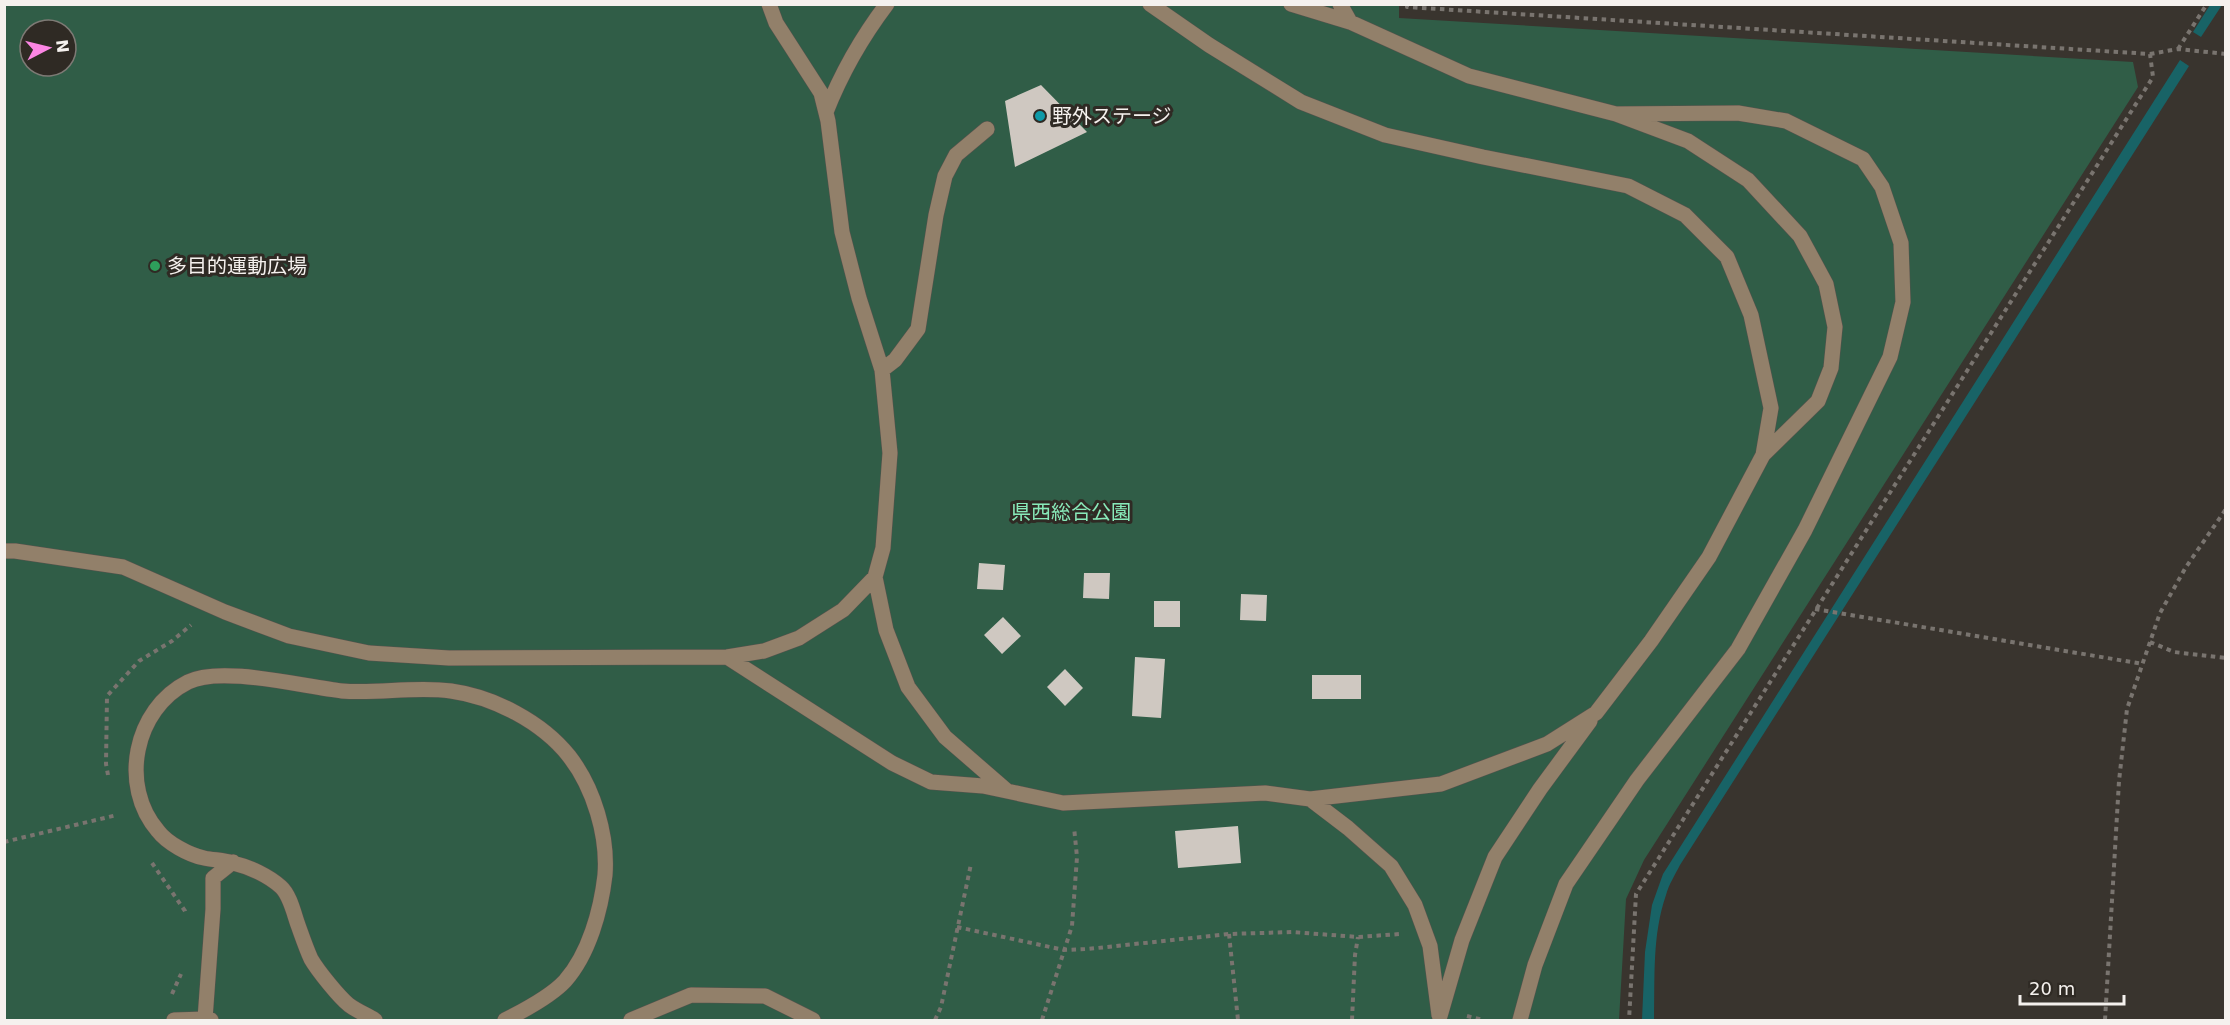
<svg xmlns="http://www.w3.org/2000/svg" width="2230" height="1025" font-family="'DejaVu Sans','Noto Sans JP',sans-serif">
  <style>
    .green { fill: #305d47; fill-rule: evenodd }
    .water { fill: #186366 }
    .building { fill: #cfc8c1 }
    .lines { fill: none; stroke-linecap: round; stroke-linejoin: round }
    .minor-casing { stroke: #57524d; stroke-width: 16 }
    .path { stroke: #79746f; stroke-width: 4; stroke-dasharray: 4.5 4.5; stroke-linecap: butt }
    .minor { stroke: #92806a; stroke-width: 15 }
    .culture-dot { fill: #0f9aa8; stroke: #2f2a24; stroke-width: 2 }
    .leisure-dot { fill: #2e9e5b; stroke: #2f2a24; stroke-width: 2 }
    .labels { text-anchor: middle; stroke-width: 6; stroke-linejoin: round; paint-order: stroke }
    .poi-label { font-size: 20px; fill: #f5f1ee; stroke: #2f2a24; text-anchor: start }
    .park-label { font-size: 20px; fill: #88eab9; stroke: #2f2a24 }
  </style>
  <rect width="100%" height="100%" fill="#39342e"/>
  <path class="green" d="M1399,4V18L2133,62L2138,87L1644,860L1626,899L1619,1020H5V5ZM30,30H66V66H30Z"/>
  <path class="water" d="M2210,5H2222L2201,37L2193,32Z
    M2180,60L2189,66L1680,865C1675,875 1669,884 1666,895C1652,935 1655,979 1654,1020H1642L1645,952L1652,905L1663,874Z"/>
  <path class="building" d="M1041,85L1087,132L1015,167L1005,101Z
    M979,563L1005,565L1003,590L977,589Z
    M1084,573H1110L1109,599L1083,598Z
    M1241,594L1267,595L1266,621L1240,620Z
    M1154,601H1180V627H1154Z
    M1003,617L1021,636L1002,654L984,635Z
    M1135,657L1165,659L1161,718L1132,716Z
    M1065,669L1083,688L1065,706L1047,687Z
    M1312,675H1361V699H1312Z
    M1238,826L1241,863L1178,868L1175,831Z"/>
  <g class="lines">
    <g class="minor-casing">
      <path id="minor" d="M1150,4L1209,45L1301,102L1385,135L1483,157L1628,186L1685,215L1727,257L1751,315L1771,408L1763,455
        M1291,4L1350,22
        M1340,4L1350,22L1469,76L1616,114L1738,113L1786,121L1863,159L1882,187L1901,243L1903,302L1890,357L1805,530L1738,649L1637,780L1566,884L1535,965L1520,1020
        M826,112C841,74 862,37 887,4
        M882,370L895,360L918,329L936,215L945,176L956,155L987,129
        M4,551H15L123,567L225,612L289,636L369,653L449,658L727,657L764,651L799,638L843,610L875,577L883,548L890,453L882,370L859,298L842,232L828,121L821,93L776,23L769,4
        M875,577L886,630L908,687L945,737L1006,790
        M727,657L892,763L931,782L983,786L1063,803L1265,793L1310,799L1441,784L1547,744L1596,713L1651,641L1709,557L1763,455L1818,401L1831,368L1835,327L1826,284L1800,236L1748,180L1688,141L1616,114
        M1310,799L1348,828L1391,866L1415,905L1430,946L1439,1015
        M1440,1016L1462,940L1495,857L1540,789L1590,721
        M205,1019L213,909V878L233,862
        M174,1020L205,1019L211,1020
        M375,1020C367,1015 357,1011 349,1005C339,997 318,971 311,959C306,948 302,936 298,925C294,914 290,895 281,887C269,876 250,867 233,863C224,860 213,860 204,858C189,855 167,843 158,831C119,786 134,709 188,682C221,665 304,687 342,691C378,694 415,686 451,691C494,697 542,722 569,756C594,788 608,836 605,875C601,910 589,954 565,981C552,995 523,1011 505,1020
        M631,1020L691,995L765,996L813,1020"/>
    </g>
    <path class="path" d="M1407,4V7L2150,54L2153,77L1636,894L1629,1020
      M2178,49L2207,4
      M2150,54L2178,49L2226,54
      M1815,609L2143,664
      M2150,642L2174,652L2226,658
      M108,775L106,764L107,696L139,661L172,641L191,625
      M4,842L117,815
      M152,863L185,911L186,915
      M957,927L1064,950L1088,949L1229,934L1292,932L1358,937L1400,934
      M1229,934L1238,1020
      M172,994L181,974
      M1467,1016L1483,1020
      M935,1020L941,1007L971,864
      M1042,1020L1072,926L1077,857L1074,827
      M1352,1020L1355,955L1358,937
      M2105,1020L2119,781L2127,709L2160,613L2186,567L2226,509"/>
    <use href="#minor" class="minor"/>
  </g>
  <circle class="culture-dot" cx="1040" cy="116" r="6"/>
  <circle class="leisure-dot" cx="155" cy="266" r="6"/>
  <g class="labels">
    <g class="poi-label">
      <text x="1052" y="123">野外ステージ</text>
      <text x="167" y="273">多目的運動広場</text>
    </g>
    <g class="park-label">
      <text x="1071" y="519">県西総合公園</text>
    </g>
  </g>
  <rect width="2230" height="1025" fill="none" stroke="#f5f1ee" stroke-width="12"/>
  <g transform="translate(48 48) rotate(83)"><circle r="28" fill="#2f2a24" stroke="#7e7a75" stroke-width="1.5"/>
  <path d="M0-4.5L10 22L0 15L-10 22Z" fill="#fc86e4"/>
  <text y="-9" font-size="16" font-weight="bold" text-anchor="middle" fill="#f5f1ee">N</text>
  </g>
  <path d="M2020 995v9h104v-9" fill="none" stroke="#f5f1ee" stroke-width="3"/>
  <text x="2029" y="995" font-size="18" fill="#f5f1ee" stroke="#2f2a24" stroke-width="4.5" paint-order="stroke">20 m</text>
</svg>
